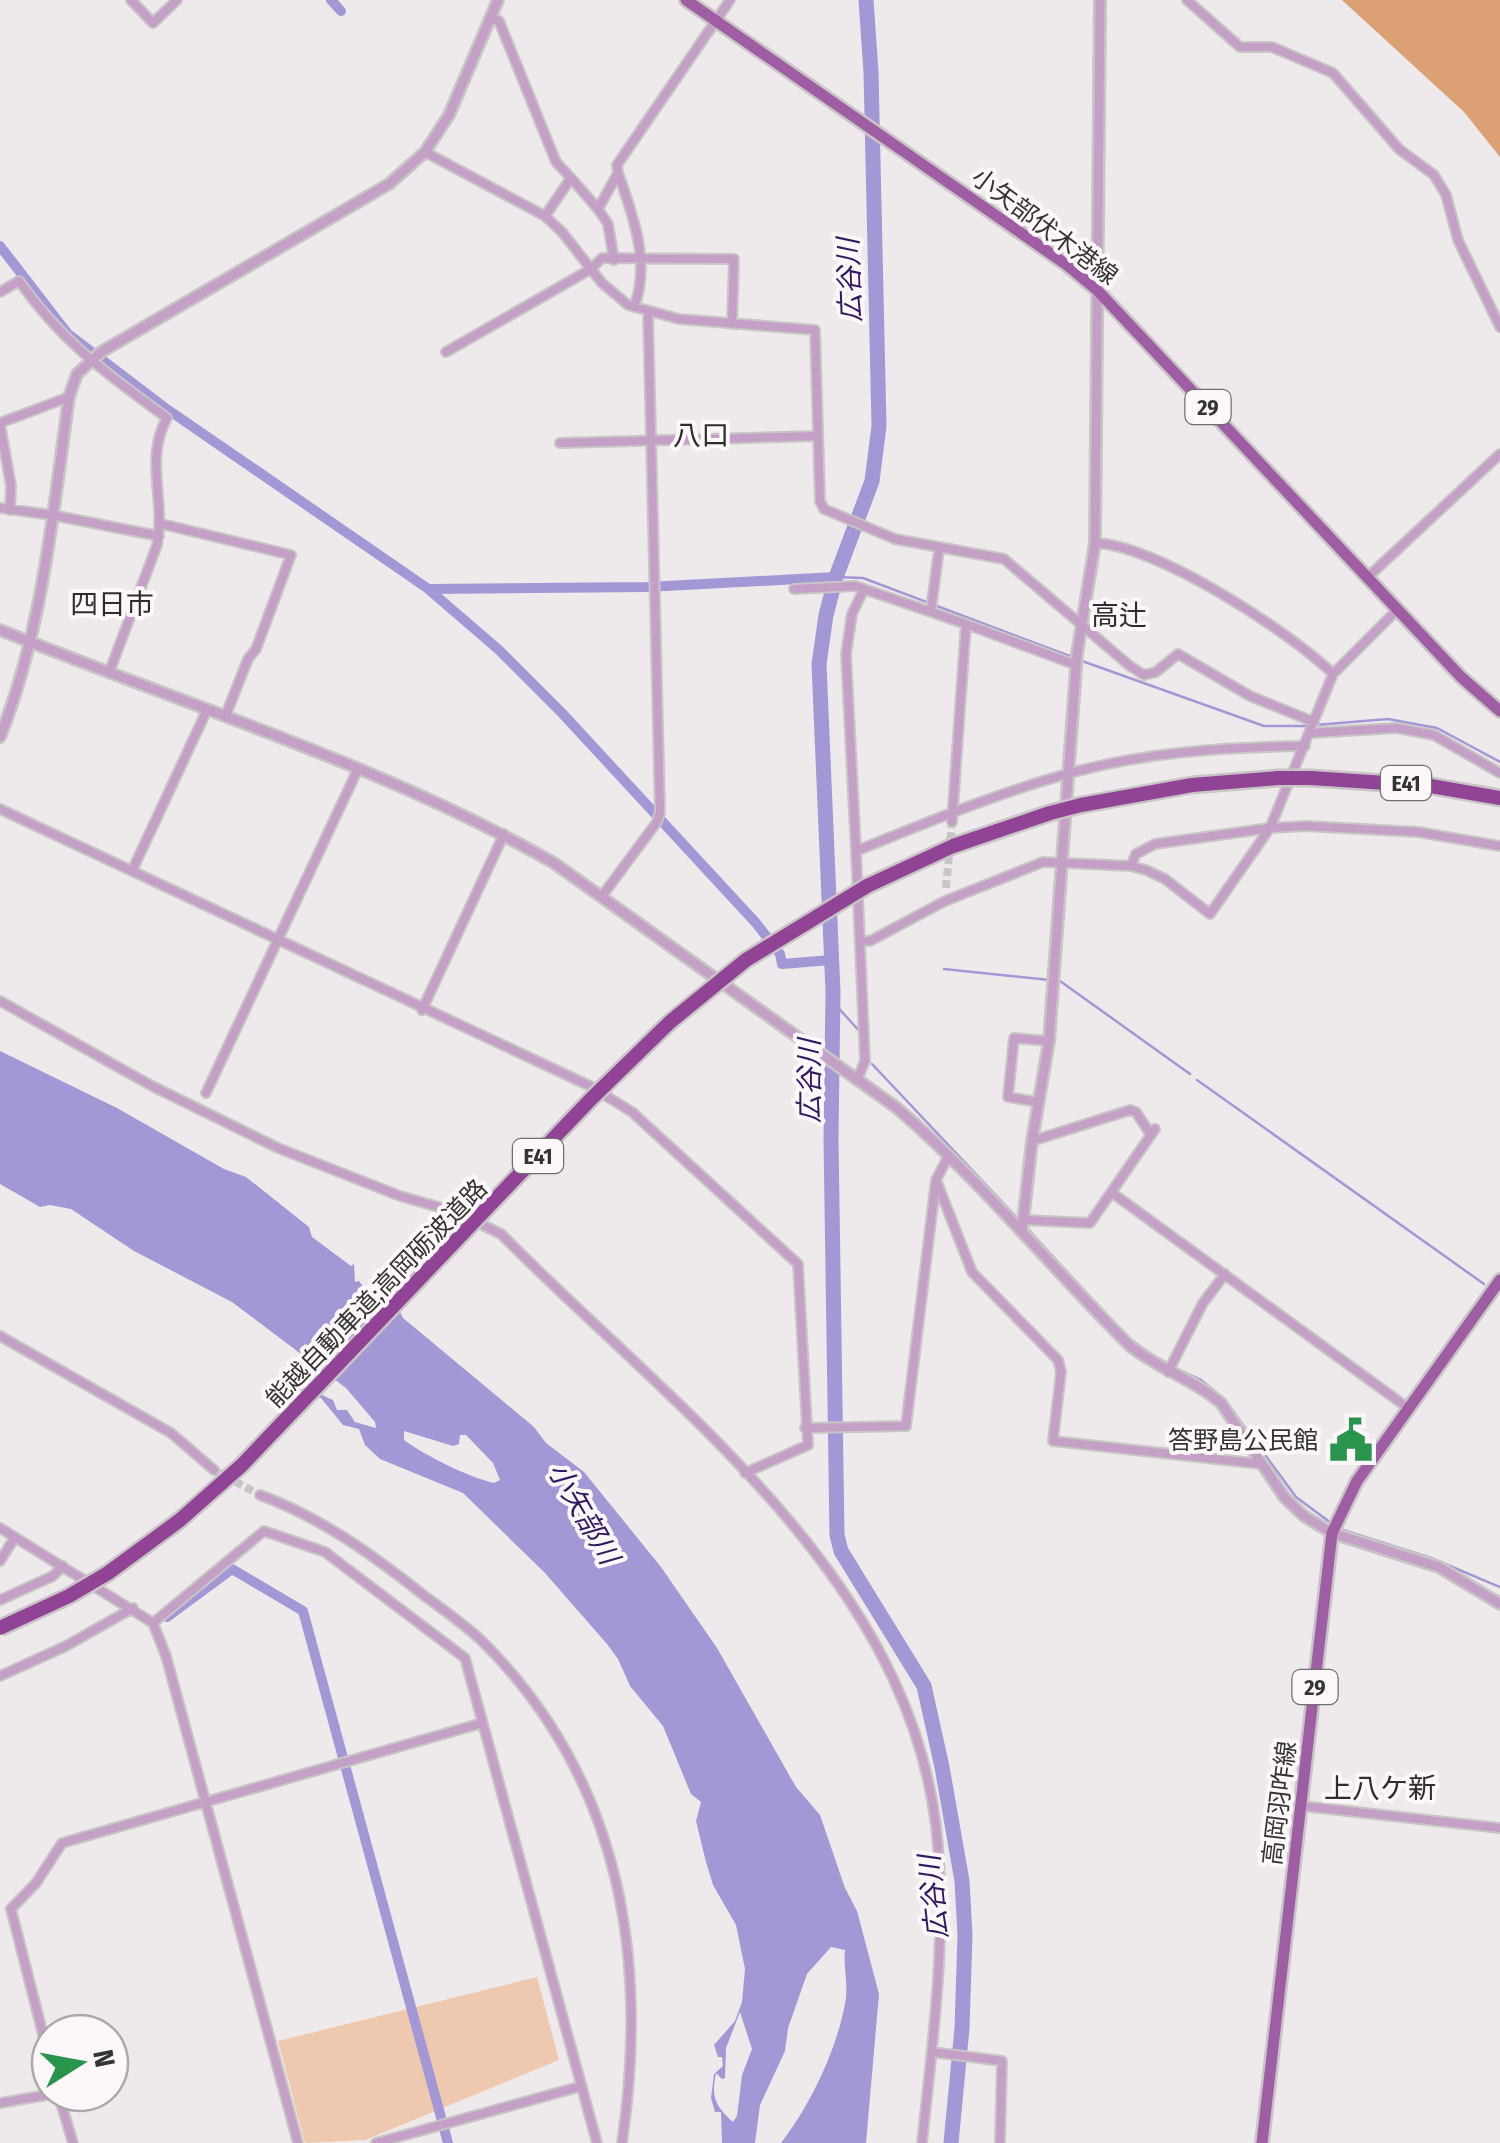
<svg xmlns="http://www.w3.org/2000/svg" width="1500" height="2143" font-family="'Fira Sans Condensed','Noto Sans JP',sans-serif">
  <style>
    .green { fill: #efc9af }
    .forest { fill: #dba175 }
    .water { fill: #a497d5; fill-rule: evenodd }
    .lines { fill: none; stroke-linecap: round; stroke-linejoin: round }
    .stream { stroke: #a497d5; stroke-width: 2.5 }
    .canal { stroke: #a497d5; stroke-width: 10 }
    .river { stroke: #a497d5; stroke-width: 15 }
    .minor-tunnel { stroke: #c9c5c6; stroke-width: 8; stroke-dasharray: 8 4; stroke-linecap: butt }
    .minor-casing { stroke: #c9c5c6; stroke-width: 12 }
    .tertiary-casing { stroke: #c9c5c6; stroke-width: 14 }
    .primary-casing { stroke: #c9c5c6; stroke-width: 16 }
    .motorway-casing { stroke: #c9c5c6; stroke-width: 19 }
    .minor { stroke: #c49fc6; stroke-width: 8 }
    .tertiary { stroke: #c49fc6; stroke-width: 9 }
    .primary { stroke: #9f5da4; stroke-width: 11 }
    .motorway { stroke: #914396; stroke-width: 14 }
    .motorway-bridge-casing { stroke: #c9c5c6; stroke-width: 19; stroke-linecap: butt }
    .motorway-bridge { stroke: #914396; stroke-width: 14 }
    .labels { text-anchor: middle; stroke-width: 8; stroke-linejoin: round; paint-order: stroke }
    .shield { fill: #fcf7f9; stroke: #716e6f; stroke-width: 2.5 }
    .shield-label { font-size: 22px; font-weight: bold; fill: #353334 }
    .street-label { font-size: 25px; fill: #353334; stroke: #fcf7f9 }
    .poi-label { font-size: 25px; fill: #353334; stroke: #fcf7f9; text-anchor: end }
    .water-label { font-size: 28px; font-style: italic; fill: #321861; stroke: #fcf7f9 }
    .neighbourhood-label { font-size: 28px; fill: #302d2e; stroke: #fcf7f9 }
  </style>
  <rect width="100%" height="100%" fill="#eeeaeb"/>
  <path class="green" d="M537,1977L559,2060L365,2140L305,2143L278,2041Z"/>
  <path class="forest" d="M1342,0H1500V157L1464,112Z"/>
  <path class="water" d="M0,1051L117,1108L224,1169L246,1177L309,1227L312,1237L351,1266L354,1264L355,1282L359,1281L367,1292L400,1312L403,1318L534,1427L546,1443L584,1472L661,1567L717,1648L796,1787L820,1815L845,1888L857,1911L879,1994L866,2143H781C811,2104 836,2051 845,2004C849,1986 843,1968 845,1950L831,1947L807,1974L788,2028L785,2051L760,2105L755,2143H722L721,2112H715L711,2098L714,2074L723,2066L722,2057H718L714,2045L735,2021L742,2002L745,1969L736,1925L713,1885L706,1862L696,1821L701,1802L691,1794L663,1726L630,1686L618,1659L607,1644L545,1573L463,1493L380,1459L365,1445L359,1429L343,1425L321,1398L298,1392L294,1399L300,1413L297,1416L282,1399C301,1381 310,1390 333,1400L337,1410H347L355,1422L376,1428L375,1422L346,1388L232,1302L134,1251L71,1209L50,1205L40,1207L0,1184ZM404,1431L453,1446L459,1444L460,1435H466L493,1463L500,1480L494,1483C468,1477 426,1456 404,1440ZM740,2012L752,2049L742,2075L737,2116L733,2122C715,2106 711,2097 716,2073L722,2079L725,2078L726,2048Z"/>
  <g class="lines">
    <path class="stream" d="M836,577L863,578L1075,658
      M1082,661L1264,726H1308
      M1316,725L1388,719L1437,728L1500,762
      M944,969L1060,981L1190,1074
      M833,1002L862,1034
      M872,1064L1019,1220
      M1197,1080L1484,1284
      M1025,1226L1125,1335L1156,1358
      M1172,1367L1201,1380L1224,1399L1296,1497L1331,1523
      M1337,1528L1431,1558L1500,1587"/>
    <path class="canal" d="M331,0L341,11
      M0,246L68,334L164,407L427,588L499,650L562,713L756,923L780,954L782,964L831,960
      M428,589L647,587L836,577
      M167,1617L232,1569L303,1611L448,2143"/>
    <path class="river" d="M866,0L871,72L879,426L872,481L836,577L826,615L819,664L833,992L831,1139L837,1535L841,1551L924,1686L942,1767L962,1881L965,1935L962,2028L951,2143"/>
    <path class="minor-tunnel" d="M946,888L952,822
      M214,1470L260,1495"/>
    <g class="minor-casing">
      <path id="minor" d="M131,0L153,23L177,0
        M1187,0L1240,47H1272L1333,73L1399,149L1434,175L1446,195L1458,240L1500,327
        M490,17L499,21L556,162L571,178
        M425,152L545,216L562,232L602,283L628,305L679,319L815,330L820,501L824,509L895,539L1004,559L1130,666L1144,675L1156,672L1178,654L1250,696L1314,722
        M618,173C633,215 651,264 634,307
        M598,209L608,224L614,260
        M545,216L571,178L598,209L618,173L617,165L730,0
        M0,292L19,281C63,343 107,374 167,418C144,460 166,500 157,545L109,673
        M446,352L591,269L602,258L734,259L732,324
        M0,423L69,397
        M0,424L11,486L10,510
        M560,443L818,436
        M0,508L52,515L159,536
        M162,524L291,555L256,649L248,659L225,717
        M1095,543C1156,545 1289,631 1333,674
        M1369,576L1500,454
        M794,589L855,586L864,589
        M931,610L939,549
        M1311,733L1397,728L1434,735L1500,773
        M0,809L590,1086L632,1112L798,1264L808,1445L745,1473
        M952,822L966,624L1076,665
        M856,851L846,654L852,614L864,589L966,624
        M1131,866L1136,854L1155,844L1270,828L1306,826L1418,832L1500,846
        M132,871L207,710
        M602,896L657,822L660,812L648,313
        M860,941H870L945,901L1043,862L1131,866L1146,870L1165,879L1210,914L1270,828L1333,674L1398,609
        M0,1001L152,1086L278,1148L400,1196L456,1212L501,1234C669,1404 905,1571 936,1826C948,1932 933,2038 922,2143
        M422,1010L504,834
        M857,1080L865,1061L856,851C926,823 995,794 1067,774C1144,752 1226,747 1305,746
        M206,1093L358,769
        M1038,1102L1008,1097L1014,1038L1049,1041
        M1032,1141L1130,1110L1136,1112L1151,1135
        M949,1155L936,1180L972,1272L1058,1360L1061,1372L1053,1441L1261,1464
        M1111,1192L1408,1408
        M1024,1220L1090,1223L1155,1129
        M0,1336L171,1433L214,1470
        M1168,1372L1203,1303L1225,1274
        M805,1428L906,1426L936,1180
        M260,1495C320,1517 373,1555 422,1594C442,1609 464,1624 482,1641C621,1779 649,1957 622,2143
        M0,1528L153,1623L166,1656L298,2143
        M0,1561L15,1537
        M0,1600L53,1576L63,1566
        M153,1623L264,1531L325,1552L465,1658L597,2143
        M0,1676L66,1646L133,1608
        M1302,1806L1500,1828
        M11,1909L36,1883L62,1843L482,1723
        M11,1909L50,2062
        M932,2052L1002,2061L1000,2143
        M58,2093L73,2143
        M0,2103L58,2093
        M376,2143L582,2086"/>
    </g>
    <g class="tertiary-casing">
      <path id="tertiary" d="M0,630C185,705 380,764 554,863L897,1108C981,1181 1051,1267 1130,1346C1159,1369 1193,1379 1221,1403L1285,1498L1304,1516L1332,1533L1439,1567L1500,1604
        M0,737C43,629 53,511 69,397L77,374L101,352L389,184L425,152L449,115L498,0
        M1022,1231L1032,1141L1049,1041L1077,654L1095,543L1100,0"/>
    </g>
    <g class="primary-casing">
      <path id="primary" d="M686,0L1067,265L1097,290L1461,677L1500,711
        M1262,2143L1332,1533L1357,1481L1500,1280"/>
    </g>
    <g class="motorway-casing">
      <path id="motorway" d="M1311,778L1431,786L1500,798
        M1081,805L1192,785L1278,778
        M867,886L953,846L1050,813
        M108,1573L180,1520L242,1465"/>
    </g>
    <use href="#minor" class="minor"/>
    <use href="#tertiary" class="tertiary"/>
    <use href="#primary" class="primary"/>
    <use href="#motorway" class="motorway"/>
    <g class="motorway-bridge-casing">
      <path id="motorway-bridge" d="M1278,778H1311
        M1050,813L1081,805
        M242,1465L591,1099L670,1022L746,960L867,886
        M0,1628L69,1596L108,1573"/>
    </g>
    <use href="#motorway-bridge" class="motorway-bridge"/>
  </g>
  <defs>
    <g id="civic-bare" transform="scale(3.45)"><path d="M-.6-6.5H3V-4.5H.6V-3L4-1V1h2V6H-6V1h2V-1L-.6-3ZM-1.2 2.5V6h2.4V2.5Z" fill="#29944b" stroke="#fcf7f9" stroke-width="2.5" paint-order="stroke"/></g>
  </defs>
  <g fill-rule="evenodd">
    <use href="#civic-bare" x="1351" y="1440"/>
  </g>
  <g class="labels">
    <g class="shield">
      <rect x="1185.5" y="390" width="45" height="34" rx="8"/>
      <rect x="1381" y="766" width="50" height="34" rx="8"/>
      <rect x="513" y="1139" width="50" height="34" rx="8"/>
      <rect x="1292.5" y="1670" width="45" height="34" rx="8"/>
    </g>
    <g class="shield-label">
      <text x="1208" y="415">29</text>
      <text x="1406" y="791">E41</text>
      <text x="538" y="1164">E41</text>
      <text x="1315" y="1695">29</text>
    </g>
    <g class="street-label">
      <text transform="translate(1045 226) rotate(37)" y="9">小矢部伏木港線</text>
      <text transform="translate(376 1293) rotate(-46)" y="9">能越自動車道;高岡砺波道路</text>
      <text transform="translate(1279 1803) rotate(-83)" y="9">高岡羽咋線</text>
    </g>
    <g class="poi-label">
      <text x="1318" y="1449">答野島公民館</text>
    </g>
    <g class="water-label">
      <text transform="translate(849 280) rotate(-92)" y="10">広谷川</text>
      <text transform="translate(809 1081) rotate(-90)" y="10">広谷川</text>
      <text transform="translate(584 1513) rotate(60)" y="10">小矢部川</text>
      <text transform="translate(933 1897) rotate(-96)" y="10">広谷川</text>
    </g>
    <g class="neighbourhood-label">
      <text x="701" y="445">八口</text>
      <text x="112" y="614">四日市</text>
      <text x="1119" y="625">高辻</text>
      <text x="1380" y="1798">上八ケ新</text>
    </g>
  </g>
  <g transform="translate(80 2063) rotate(79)"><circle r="48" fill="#fcf7f9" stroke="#aca9aa" stroke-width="2.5"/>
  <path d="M0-8L18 38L0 25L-18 38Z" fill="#29944b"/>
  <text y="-15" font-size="28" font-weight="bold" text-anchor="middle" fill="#353334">N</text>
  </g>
</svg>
